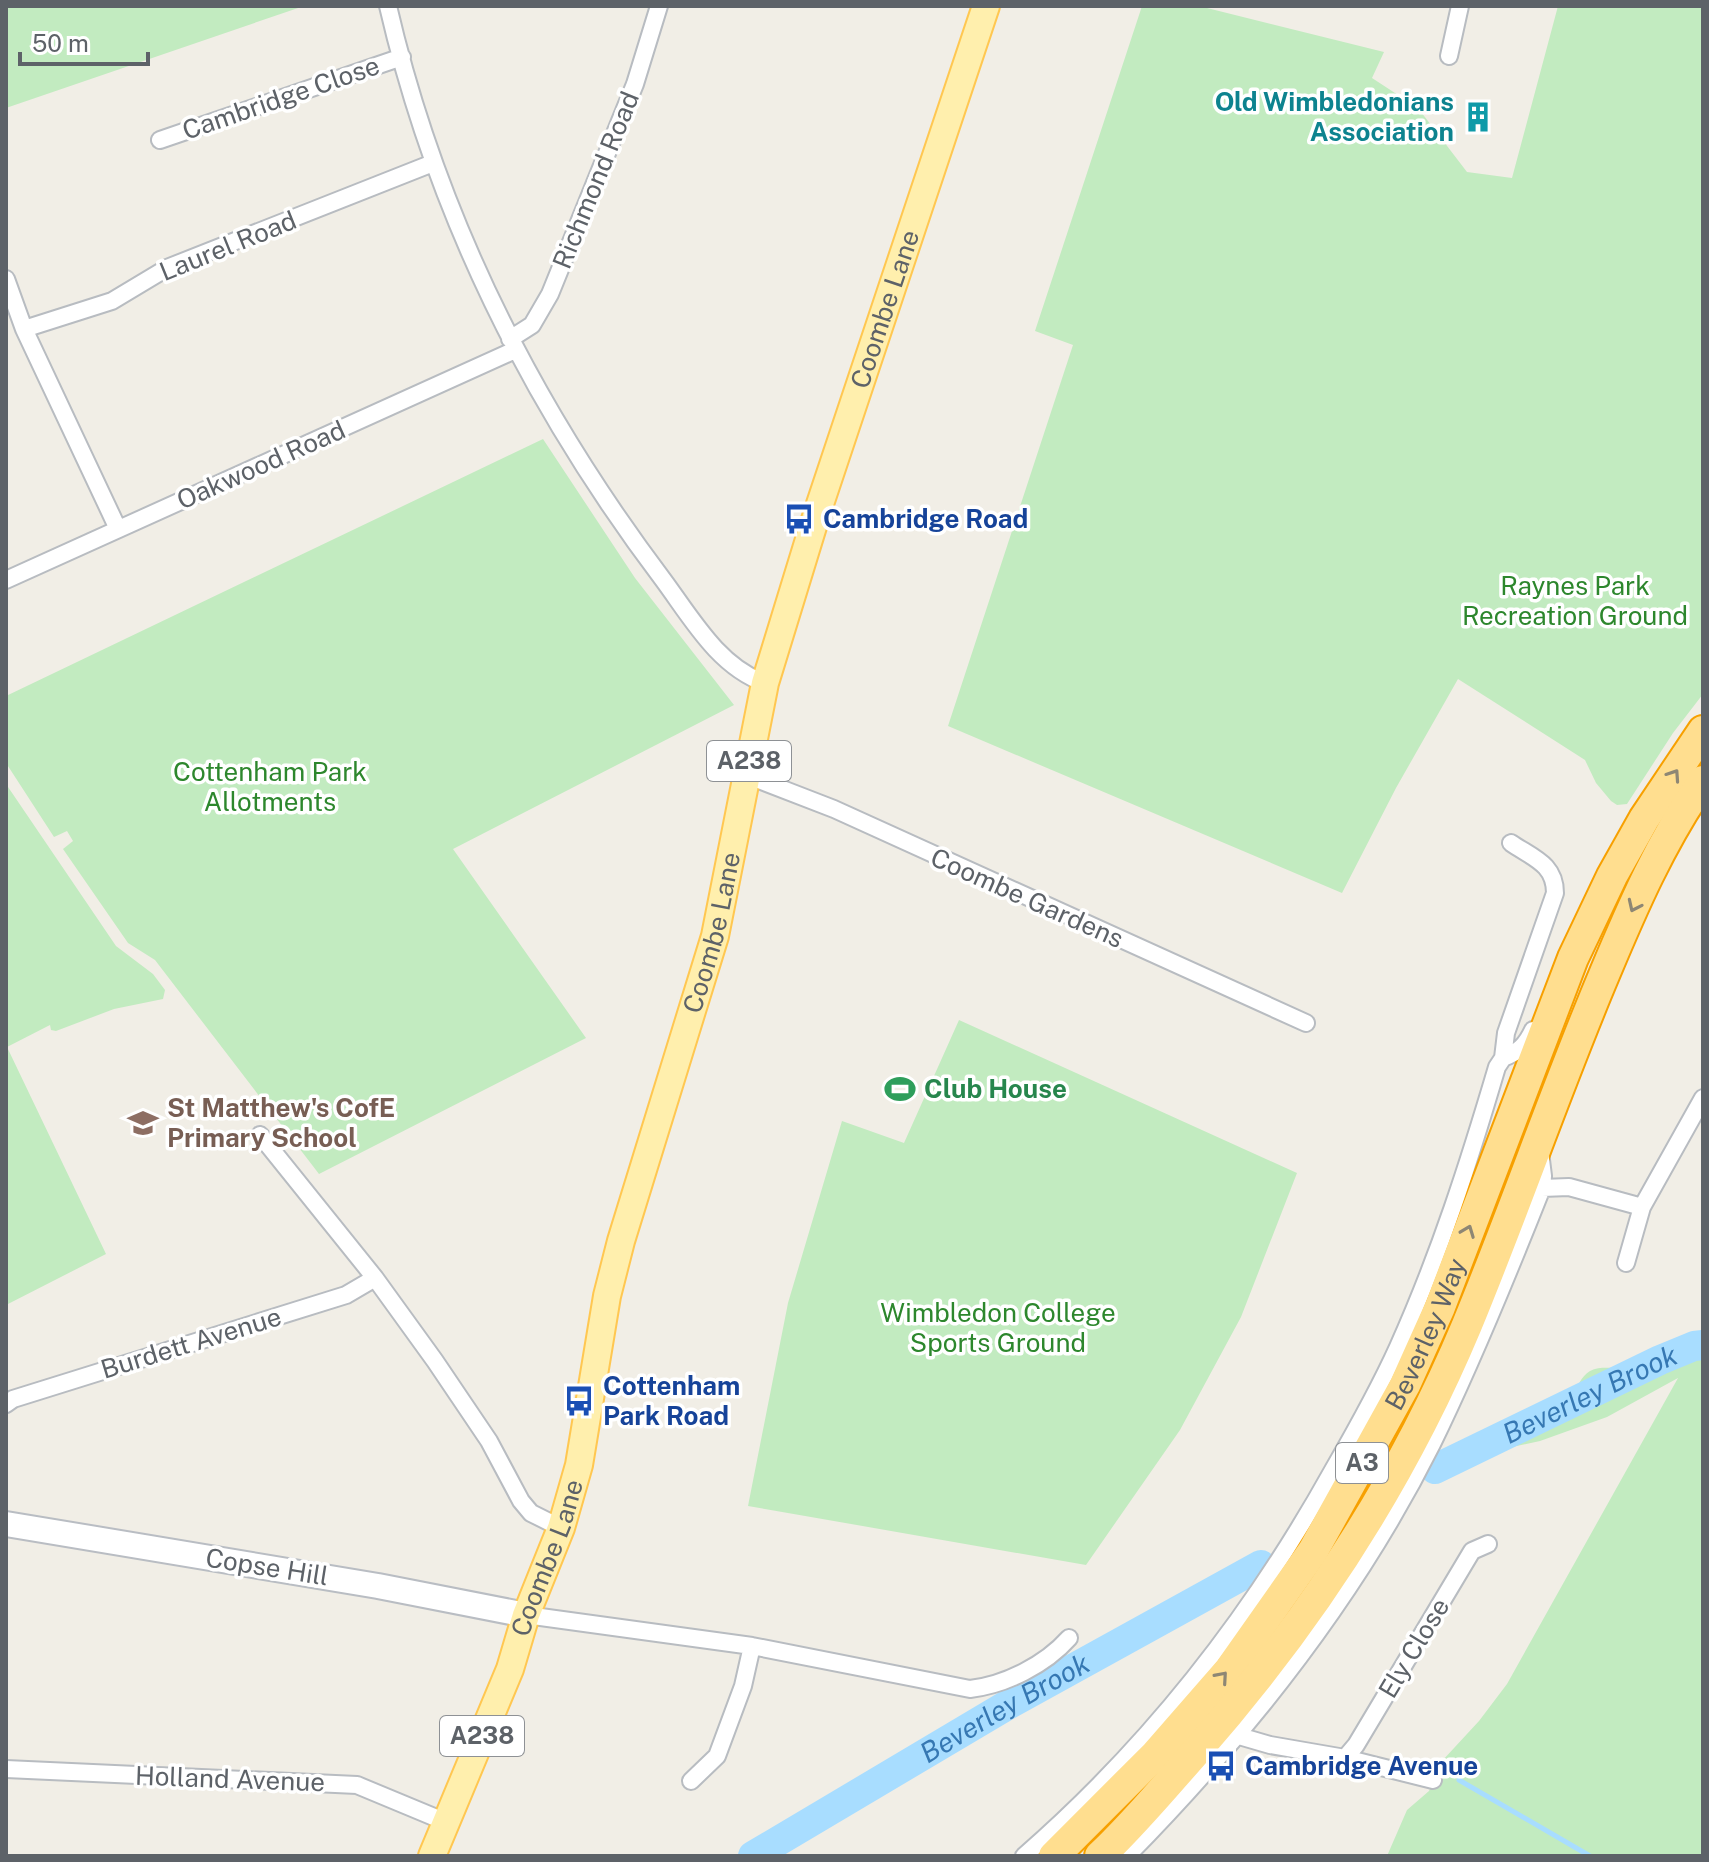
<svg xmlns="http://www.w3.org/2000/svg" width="1709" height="1862" font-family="'Public Sans',sans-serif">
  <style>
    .green { fill: #c2ebc0 }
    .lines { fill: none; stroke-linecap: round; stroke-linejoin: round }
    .stream { stroke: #a8ddff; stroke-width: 5 }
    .river { stroke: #a8ddff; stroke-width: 30 }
    .street-casing { stroke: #b8bcc1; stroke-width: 20 }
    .secondary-casing { stroke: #b9bdc3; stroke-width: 28 }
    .primary-casing { stroke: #ffc751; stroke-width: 30 }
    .highway-casing { stroke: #f7a000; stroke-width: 34 }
    .street { stroke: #fff; stroke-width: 16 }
    .secondary { stroke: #fff; stroke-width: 24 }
    .primary { stroke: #ffefad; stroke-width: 26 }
    .highway { stroke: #ffde8f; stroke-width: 30 }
    .oneway { stroke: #8e8774 }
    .labels { text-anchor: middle; stroke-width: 7; stroke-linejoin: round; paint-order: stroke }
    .shield { fill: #fff; stroke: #8e9195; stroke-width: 2 }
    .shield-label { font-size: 24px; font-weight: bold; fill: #5d6268 }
    .street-label { font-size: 26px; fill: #5d6268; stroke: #fff }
    .culture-label { font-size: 26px; font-weight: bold; fill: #0d838f; stroke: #fff; text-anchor: end }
    .transit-label { font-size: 26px; font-weight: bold; fill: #164399; stroke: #fff; text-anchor: start }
    .park-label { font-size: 26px; fill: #2d872d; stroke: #fff }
    .leisure-label { font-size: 26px; font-weight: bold; fill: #27864d; stroke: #fff; text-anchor: start }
    .education-label { font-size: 26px; font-weight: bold; fill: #785e54; stroke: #fff; text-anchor: start }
    .water-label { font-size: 28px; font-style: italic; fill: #3678b3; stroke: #fff }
  </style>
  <rect width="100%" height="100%" fill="#f1eee6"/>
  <path class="green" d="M6,6H304L6,108Z
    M1142,6H1199L1384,52L1372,78L1418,108L1467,172L1512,178L1558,6H1703V694L1673,733L1627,804L1617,805L1611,801L1596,783L1585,760L1458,679L1396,788L1342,893L948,726L1073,345L1035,331Z
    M543,439L635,578L734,705L453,849L586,1038L319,1174L155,960L128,943L63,849L73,841L67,831L54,837L6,763V696Z
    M6,784L116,946L153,974L165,990L163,999L114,1009L56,1031L51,1030L50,1025L7,1047L106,1254L6,1305Z
    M959,1020L1297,1173L1241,1317L1180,1430L1086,1565L748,1506L788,1303L842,1121L904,1143Z
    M1703,1328V1856H1387L1407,1810L1429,1791L1442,1761L1479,1721L1507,1684L1678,1378L1607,1417L1540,1441L1507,1448L1436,1474L1442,1461L1572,1397C1577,1388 1581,1376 1590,1371C1602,1365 1616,1370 1628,1367C1647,1363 1647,1356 1659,1346C1668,1339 1680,1341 1690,1342Z"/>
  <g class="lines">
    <path class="stream" d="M1459,1780L1590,1856"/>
    <g class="river">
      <path id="s1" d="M1435,1469L1660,1360L1694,1346L1703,1345"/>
      <path id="s2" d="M753,1856L1009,1704L1261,1565"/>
    </g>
    <g class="street-casing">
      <path id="street" d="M388,6C437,218 534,409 664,581C692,619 719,667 765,683
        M1449,56L1460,6
        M160,140L402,57
        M6,279L24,329L118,529
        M24,329L112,301L167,268L433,163
        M510,339L532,325L550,294L635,84L659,6
        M6,580L515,350
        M746,775L834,809L1306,1023
        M1503,1058C1519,1052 1526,1045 1533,1030
        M260,1135L375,1278L435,1361L489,1441L521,1501L531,1513L561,1528
        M1542,1188L1569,1187L1642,1207
        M1626,1263L1642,1207L1703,1098
        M6,1404L13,1399L346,1295L375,1278
        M526,1615L752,1646L970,1689C1005,1685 1045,1665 1069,1638
        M1239,1736L1270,1745L1345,1758L1433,1780
        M1345,1758L1356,1745L1472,1551L1488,1544
        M6,1769L357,1785L446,1822
        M691,1781L717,1756L743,1686L752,1646
        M1024,1856C1149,1747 1253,1614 1333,1470C1356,1430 1379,1389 1398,1347C1439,1256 1469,1162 1497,1067L1503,1058L1506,1033L1555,893C1555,864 1533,858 1511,843
        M1127,1856C1247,1734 1355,1598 1432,1444C1473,1360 1508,1274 1542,1188L1543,1176L1540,1152"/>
    </g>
    <g class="secondary-casing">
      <path id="secondary" d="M6,1524L378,1586L526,1615"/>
    </g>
    <g class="primary-casing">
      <g id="primary">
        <path id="s3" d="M432,1856L510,1669L526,1615L561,1528L579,1465L607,1296L621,1241L715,936L765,683L818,510L986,6"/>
      </g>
    </g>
    <g class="highway-casing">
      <g id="highway">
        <path id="s4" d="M1054,1856L1155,1755L1230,1669L1313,1551L1405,1385L1440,1307L1573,958L1612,876L1644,819L1703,731"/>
        <path d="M1100,1856C1133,1825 1163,1789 1193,1755C1306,1627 1401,1483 1467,1325C1515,1209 1555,1091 1604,975C1632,908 1661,841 1703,781"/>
      </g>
    </g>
    <use href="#street" class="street"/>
    <use href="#secondary" class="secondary"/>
    <use href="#primary" class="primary"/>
    <use href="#highway" class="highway"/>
  </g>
  <defs><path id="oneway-chevron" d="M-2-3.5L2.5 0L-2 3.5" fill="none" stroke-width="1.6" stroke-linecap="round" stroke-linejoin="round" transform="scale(2)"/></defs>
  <g class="oneway">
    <use href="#oneway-chevron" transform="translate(1674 775) rotate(-56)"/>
    <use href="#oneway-chevron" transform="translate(1634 906) rotate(115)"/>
    <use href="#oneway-chevron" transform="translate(1468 1231) rotate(-69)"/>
    <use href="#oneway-chevron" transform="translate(1222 1677) rotate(-49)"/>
  </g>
  <defs>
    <g id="building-bare" transform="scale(2.4)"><path d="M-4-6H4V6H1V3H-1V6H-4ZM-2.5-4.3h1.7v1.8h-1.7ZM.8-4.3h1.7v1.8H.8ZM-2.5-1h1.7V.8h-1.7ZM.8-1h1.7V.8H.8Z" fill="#0f9aa8" stroke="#fff" stroke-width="2.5" paint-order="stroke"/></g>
    <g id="bus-bare" transform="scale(2.4)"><path d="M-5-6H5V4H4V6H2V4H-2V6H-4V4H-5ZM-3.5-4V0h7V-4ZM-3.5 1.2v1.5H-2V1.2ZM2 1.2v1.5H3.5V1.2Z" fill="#1a4fb4" stroke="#fff" stroke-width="2.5" paint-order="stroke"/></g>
    <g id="stadium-bare" transform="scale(2.4)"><path d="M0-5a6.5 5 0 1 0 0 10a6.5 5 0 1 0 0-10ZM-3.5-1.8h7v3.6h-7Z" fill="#2e9e5b" stroke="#fff" stroke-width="2.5" paint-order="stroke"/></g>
    <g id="school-bare" transform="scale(2.4)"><path d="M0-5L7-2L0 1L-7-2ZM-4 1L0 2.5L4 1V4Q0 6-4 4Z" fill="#8d6e63" stroke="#fff" stroke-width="2.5" paint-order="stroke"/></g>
  </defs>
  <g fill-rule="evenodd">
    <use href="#building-bare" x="1478" y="117"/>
    <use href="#bus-bare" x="799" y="519"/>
    <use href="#stadium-bare" x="900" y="1089"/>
    <use href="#school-bare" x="143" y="1123"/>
    <use href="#bus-bare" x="579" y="1401"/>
    <use href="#bus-bare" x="1221" y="1766"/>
  </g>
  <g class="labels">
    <g class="shield">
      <rect x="707" y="741" width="84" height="40" rx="6"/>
      <rect x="1336" y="1443" width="52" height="40" rx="6"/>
      <rect x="440" y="1716" width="84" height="40" rx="6"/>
    </g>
    <g class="shield-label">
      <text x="749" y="769">A238</text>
      <text x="1362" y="1471">A3</text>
      <text x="482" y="1744">A238</text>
    </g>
    <g class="street-label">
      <text transform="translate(281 98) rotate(-19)" y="9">Cambridge Close</text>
      <text transform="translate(596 180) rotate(-68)" y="9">Richmond Road</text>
      <text transform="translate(228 246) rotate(-22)" y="9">Laurel Road</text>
      <text dy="9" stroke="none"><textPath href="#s3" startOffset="1616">Coombe Lane</textPath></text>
      <text transform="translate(261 465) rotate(-24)" y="9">Oakwood Road</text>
      <text transform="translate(1027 898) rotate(24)" y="9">Coombe Gardens</text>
      <text dy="9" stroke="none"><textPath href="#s3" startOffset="968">Coombe Lane</textPath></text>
      <text dy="9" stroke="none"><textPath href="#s4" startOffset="646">Beverley Way</textPath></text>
      <text transform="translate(191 1343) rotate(-17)" y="9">Burdett Avenue</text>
      <text dy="9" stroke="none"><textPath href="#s3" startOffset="320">Coombe Lane</textPath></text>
      <text transform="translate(267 1567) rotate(9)" y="9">Copse Hill</text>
      <text transform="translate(1414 1648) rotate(-59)" y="9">Ely Close</text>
      <text transform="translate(230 1779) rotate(2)" y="9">Holland Avenue</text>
    </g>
    <g class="culture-label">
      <text x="1454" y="111">Old Wimbledonians<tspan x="1454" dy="30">Association</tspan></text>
    </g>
    <g class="transit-label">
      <text x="823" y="528">Cambridge Road</text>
      <text x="603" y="1395">Cottenham<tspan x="603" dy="30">Park Road</tspan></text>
      <text x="1245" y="1775">Cambridge Avenue</text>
    </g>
    <g class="park-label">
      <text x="1575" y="595">Raynes Park<tspan x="1575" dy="30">Recreation Ground</tspan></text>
      <text x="270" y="781">Cottenham Park<tspan x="270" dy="30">Allotments</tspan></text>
      <text x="998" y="1322">Wimbledon College<tspan x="998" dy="30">Sports Ground</tspan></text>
    </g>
    <g class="leisure-label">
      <text x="924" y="1098">Club House</text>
    </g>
    <g class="education-label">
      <text x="167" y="1117">St Matthew's CofE<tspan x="167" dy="30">Primary School</tspan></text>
    </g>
    <g class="water-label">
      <text dy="10" stroke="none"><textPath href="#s1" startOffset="172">Beverley Brook</textPath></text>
      <text dy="10" stroke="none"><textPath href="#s2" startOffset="292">Beverley Brook</textPath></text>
    </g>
  </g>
  <rect width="1709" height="1862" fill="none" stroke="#5d6268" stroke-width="16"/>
  <path d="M20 52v12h128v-12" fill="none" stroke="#5d6268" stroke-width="4"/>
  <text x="32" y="52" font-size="24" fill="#5d6268" stroke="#ffffff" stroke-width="6" paint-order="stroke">50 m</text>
</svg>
